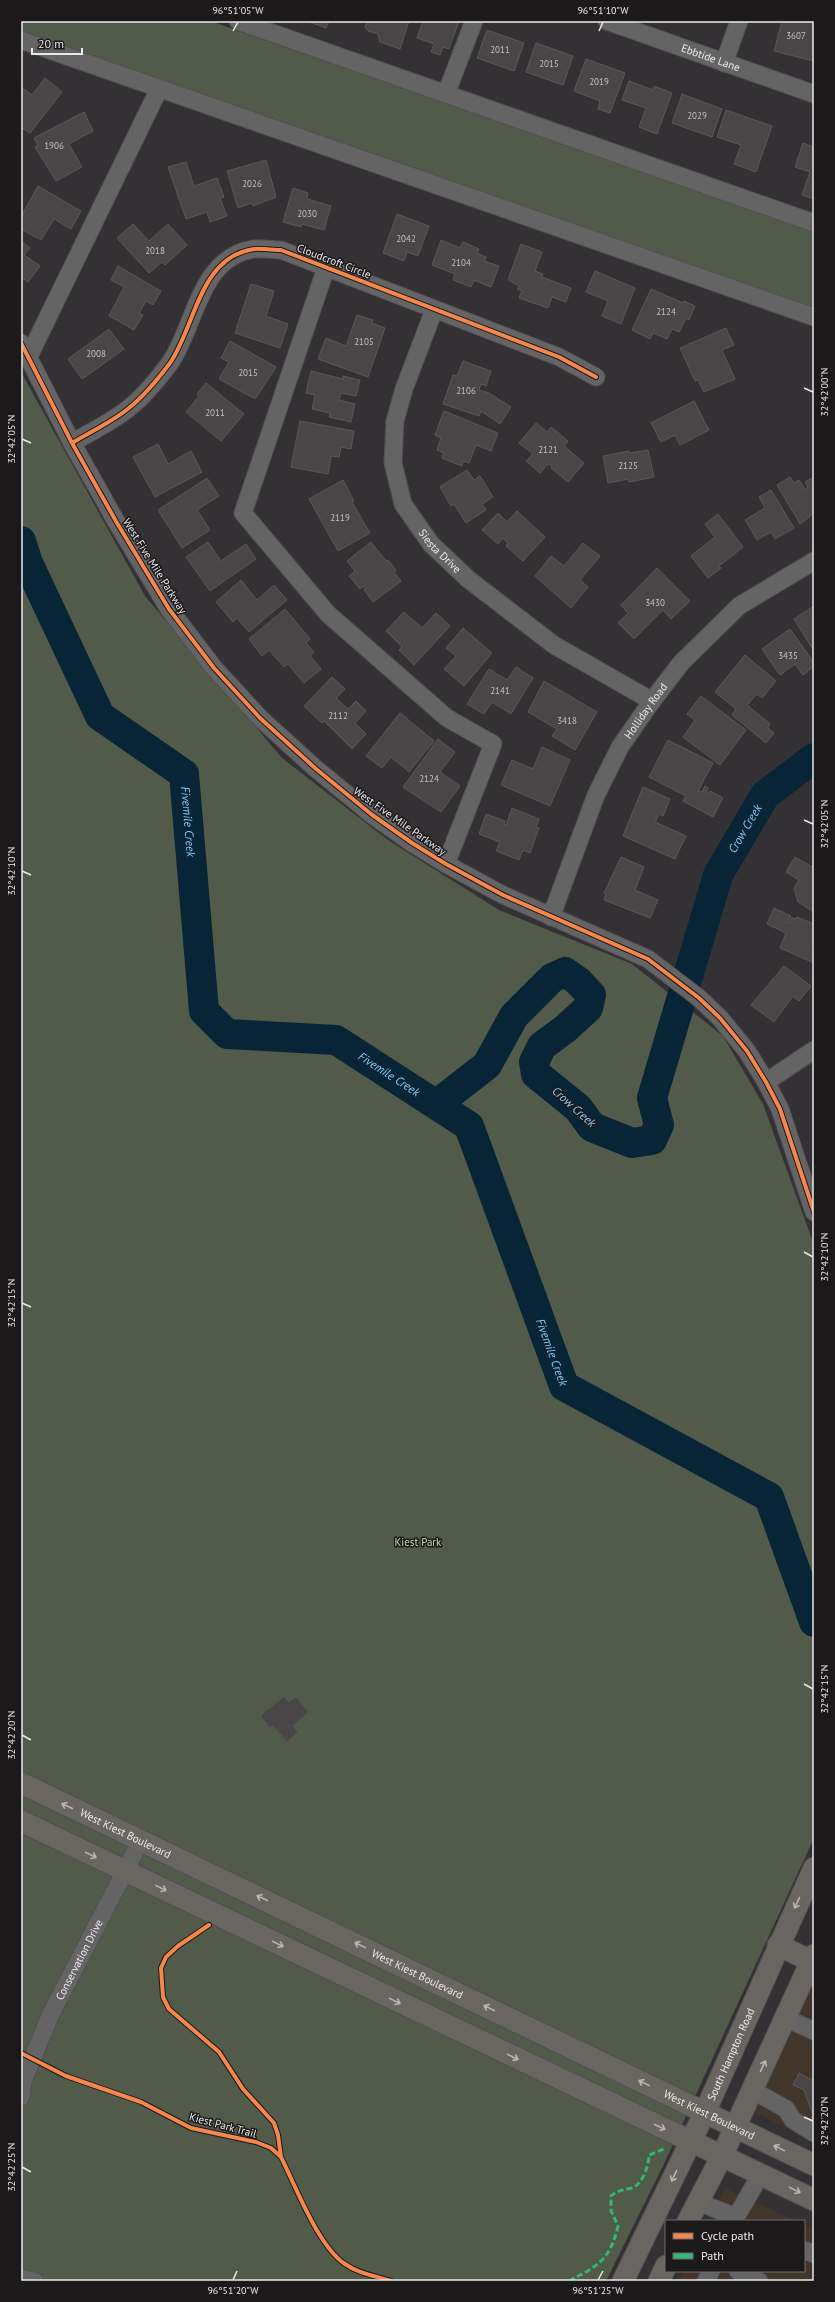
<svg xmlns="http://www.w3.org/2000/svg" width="835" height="2302" font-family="'PT Sans',sans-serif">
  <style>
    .commercial { fill: #42352a }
    .green { fill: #525a49 }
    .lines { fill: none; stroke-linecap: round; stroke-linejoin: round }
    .river { stroke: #072536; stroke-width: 30 }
    .building { fill: #484646; stroke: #5a5857 }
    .minor-casing { stroke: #524f52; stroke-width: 19 }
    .major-casing { stroke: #524f52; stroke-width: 23 }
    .minor { stroke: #656465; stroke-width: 17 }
    .major { stroke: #696661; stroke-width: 21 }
    .quiet { stroke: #33b770; stroke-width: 3; stroke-dasharray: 6 3; stroke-linecap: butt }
    .cycleway-casing { stroke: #1b191a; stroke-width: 6 }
    .cycleway { stroke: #f5874c; stroke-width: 4 }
    .oneway { stroke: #b8b5b4 }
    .ticks { fill: none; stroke: #ece9ec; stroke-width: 1.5 }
    .labels { text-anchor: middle; stroke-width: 3; stroke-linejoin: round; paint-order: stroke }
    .number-label { font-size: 9px; fill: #c3c0c2 }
    .street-label { font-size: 11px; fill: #ece9ec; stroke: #1b191a }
    .park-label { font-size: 11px; fill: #c5dfa6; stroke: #1b191a }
    .water-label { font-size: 12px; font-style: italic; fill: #90caf0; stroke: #1b191a }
    .neatline { fill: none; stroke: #ece9ec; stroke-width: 1.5 }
    .ticks-label { font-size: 10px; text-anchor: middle; fill: #ece9ec }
  </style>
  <rect width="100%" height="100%" fill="#333133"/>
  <path class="commercial" d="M814,1983V2142L752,2111Z
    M725,2188L797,2221H708Z
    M804,2224L814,2229V2281H678L683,2271H804Z"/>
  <path class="green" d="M21,21H210L814,232V314L21,34Z
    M21,372L145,596L282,758L388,840L499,910L632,964L723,1036L763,1104L814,1245V1838L663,2166L606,2281H21Z"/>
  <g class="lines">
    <g class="river">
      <path id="s1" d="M21,541L28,563L100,716L184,774L204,1011L227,1034L336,1040L469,1126L564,1386L769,1497L814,1622"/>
      <path id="s2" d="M437,1104L487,1065L514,1016L552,978L565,972L578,981L591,995L588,1008L565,1029L542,1046L534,1062L536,1074L578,1108L592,1127L632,1143L652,1140L659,1125L652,1098L718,875L765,795L814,758"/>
    </g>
  </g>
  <path class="building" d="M307,21H329L326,28Z
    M367,21H409L400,49L380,42L378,34L368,31L365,27Z
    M423,21H459L449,49L443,47L440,55L431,52L434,44L417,38Z
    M782,21H814V61L774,51Z
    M487,30L524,43L514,71L477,58Z
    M536,43L573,56L563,85L526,72Z
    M586,59L625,73L610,113L598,109L600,101L574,91Z
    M45,78L62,92L30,133L21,127V87L32,95Z
    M629,81L653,90L654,86L672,93L657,134L639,127L646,108L622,100Z
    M682,94L722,109L712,137L672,123Z
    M726,110L772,126L756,172L734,164L741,145L717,137Z
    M84,112L93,131L69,144L82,167L56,181L35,147L38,146L34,138Z
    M803,143L814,147V199L802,195L810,172L795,167Z
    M266,160L276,197L253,206L252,203L238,208L227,171Z
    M186,162L194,186L217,178L224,197L220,198L227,216L210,222L207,212L186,219L168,167Z
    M38,186L81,211L71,229L54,219L41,240L21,229V217Z
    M293,188L308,193L307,199L331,206L324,230L302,224L301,227L283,222Z
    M397,214L429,226L418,256L407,252L404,261L383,253Z
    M133,224L149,241L168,224L187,245L165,265L162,262L149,273L117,238Z
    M441,240L460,248L463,242L479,249L477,253L486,257L484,261L499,266L491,287L474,280L471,287L453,280L455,274L432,265Z
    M21,241L30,248L24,255L40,266L28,282L21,277Z
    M521,244L542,252L535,271L543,274L542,277L571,288L566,302L552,297L548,308L519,298L522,291L517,289L519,286L508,280Z
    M118,266L161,291L153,305L146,301L139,313L143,315L134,330L109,316L124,287L111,280Z
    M595,271L635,288L621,324L602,316L608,301L586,292Z
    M251,284L274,291L266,316L288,324L280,348L235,333Z
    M651,289L683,303L684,301L695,306L689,320L686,318L679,332L672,329L667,339L653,333L650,339L632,330Z
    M357,315L373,320L372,323L385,328L368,377L318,359L326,338L346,346Z
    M726,328L734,345L722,350L735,379L704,392L698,380L695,381L680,348Z
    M109,329L124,349L82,379L68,359Z
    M230,341L276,367L255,399L219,379L229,362L221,358Z
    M463,361L491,371L486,386L481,384L479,390L489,393L511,407L500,424L481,411L479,416L443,404L453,375L457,376Z
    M311,371L343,379V376L360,380L356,396L341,393L339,400L355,404L351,422L329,417L330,413L312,409L315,395L306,393Z
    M206,383L244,414L221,441L186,412L199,396L197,394Z
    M694,401L709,430L680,445L675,435L661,442L651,423Z
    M444,411L498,433L491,451L476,445L469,463L463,461L462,466L442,458L444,453L437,450L441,438L435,435Z
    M300,421L354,431L351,449L341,447L339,457L331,456L328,474L291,467Z
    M536,423L547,432L551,427L568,441L564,446L584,463L568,482L551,468L552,466L548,464L540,473L526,461L533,454L519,443Z
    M158,444L168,464L191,451L202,472L155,497L133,457Z
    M648,450L654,477L629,482L628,479L608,483L603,456L629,451L630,453Z
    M467,470L474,480L480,476L493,497L482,504L486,510L466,523L454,504L451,506L440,487Z
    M790,477L794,483L799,480L805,489L808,487L805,482L814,477V513L800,524L777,485Z
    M207,478L219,496L197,510L210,530L182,548L158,510Z
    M343,480L354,501L352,502L370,533L338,551L309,499Z
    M771,490L794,528L775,539L771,532L757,540L745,520L765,508L759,497Z
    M517,511L545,537L523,561L506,546L508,543L503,538L498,544L482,530L498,513L507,522Z
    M718,514L743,547L719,566L721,568L708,578L691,556L715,537L705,524Z
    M208,542L221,561L246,544L256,559L210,591L186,557Z
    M371,542L386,561L388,560L396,570L394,572L401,581L373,602L364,590L366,589L364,586L360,589L349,576L355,571L347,561Z
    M583,543L600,556L580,580L588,587L571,608L535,576L551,556L564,566Z
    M657,568L690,601L671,619L663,610L634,639L618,623L628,613L621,605Z
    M241,580L257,600L274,585L287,600L249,632L237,618L233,622L216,602Z
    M814,606V651L794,619Z
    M285,609L310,639L306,643L314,652L310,656L321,669L304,683L288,664L284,667L269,650L262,656L249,639Z
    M404,612L422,628L436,613L450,626L414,665L399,650L402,647L386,631Z
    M463,628L492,653L464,686L444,669L456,656L446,648Z
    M790,629L814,663V666L803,675L795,664L780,675L762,649Z
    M745,655L776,681L762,698L757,694L747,705L770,724L768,728L774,733L766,743L732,715L736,709L715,692Z
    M516,667L533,678L511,714L492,702L484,714L467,704L489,669L507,680Z
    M332,677L345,689L336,698L348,709L356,701L366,711L355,723L366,734L352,749L324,721L322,723L304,706Z
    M544,681L597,712L575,750L552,736L557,729L528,712Z
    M701,696L746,730L720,765L683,737L695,720L687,714Z
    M400,713L434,741L409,772L391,757L382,768L366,756Z
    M438,739L455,752L440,772L460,786L441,812L403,787Z
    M668,740L713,763L698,791L702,792L705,786L708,788L706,793L708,794L710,791L723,798L713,817L683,801L686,796L649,777Z
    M542,747L570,760L550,806L501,785L512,760L533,769Z
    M643,787L670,799L663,816L659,814L655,822L686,836L675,859L623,836Z
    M512,808L539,819L536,827L539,828L530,853L523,850L519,860L496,851L500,842L479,834L486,814L505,821L504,824L506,825Z
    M621,857L644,867L635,890L658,900L650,918L604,900L606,894L604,893Z
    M795,857L814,868V912L798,902L794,888L799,880L786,872Z
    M774,908L791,916L788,922L790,923L792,918L796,919L797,917L814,924V940L811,946L814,948V963L780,948L786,933L767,924Z
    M784,966L811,986L799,1001L793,996L774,1022L751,1005Z
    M284,1696L289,1702L296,1697L309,1712L293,1726L298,1732L287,1742L273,1726L270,1728L260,1716Z
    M799,2073L814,2081V2128L808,2126L813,2115L804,2090L793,2085Z"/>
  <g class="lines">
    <g class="minor-casing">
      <g id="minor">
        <path d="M238,21L814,223"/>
        <path id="s3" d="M607,21L814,94"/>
        <path d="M21,40L814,317"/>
        <path d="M724,63L739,21"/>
        <path d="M446,94L474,21"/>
        <path d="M326,268L243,513L328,614L447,718L493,744L446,864"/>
        <path id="s4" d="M434,310L404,389L395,421L393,463L403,504L431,544L468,579L554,645L652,701"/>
        <path d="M21,343L72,443L117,523L169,609L214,668L260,718L315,768L371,814L412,843L446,864L503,895L648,959L699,998L720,1018L747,1051L766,1082L780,1109L814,1212"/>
        <path d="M29,356L159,89"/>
        <path d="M72,443C90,432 112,422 129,408C144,396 158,379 170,363C196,325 199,257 254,249C262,248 273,250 281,250L559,357L596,377"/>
        <path id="s5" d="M551,917L596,795L620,747L652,701L681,663L739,606L814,561"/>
        <path d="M766,1082L814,1050"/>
        <path d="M785,2018L814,2031"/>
        <path d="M752,2090L786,2109L793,2120L814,2133"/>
        <path id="s6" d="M21,2097L23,2081L51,2014L141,1840"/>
        <path d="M698,2202L736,2217L761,2174"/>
        <path d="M804,2250L814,2254"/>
        <path d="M738,2271L759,2281"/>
        <path d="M21,2278L34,2281"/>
        <path d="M706,2281L711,2271"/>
      </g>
    </g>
    <g class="major-casing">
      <g id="major">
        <path id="s7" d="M21,1783L814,2165"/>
        <path d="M21,1821L814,2200"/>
        <path d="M778,1945L811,1961"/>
        <path d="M688,2221L722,2156L814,1955"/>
        <path id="s8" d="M623,2281L705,2112L814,1868"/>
        <path d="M659,2281L666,2266"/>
      </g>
    </g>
    <use href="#minor" class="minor"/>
    <use href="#major" class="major"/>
    <path class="quiet" d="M569,2281C598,2266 610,2260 618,2226L611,2211V2196C618,2190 624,2190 632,2188C643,2184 649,2165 649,2155L664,2149"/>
    <g class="cycleway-casing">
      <path id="cycleway" d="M21,343L72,443L117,523L169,609L214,668L260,718L315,768L371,814L412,843L446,864L503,895L648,959L699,998L720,1018L747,1051L766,1082L780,1109L814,1212
        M72,443C90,432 112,422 129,408C144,396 158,379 170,363C196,325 199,257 254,249C262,248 273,250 281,250L559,357L596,377
        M209,1925L178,1946L166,1957L161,1968L163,1997L169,2009L219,2052L243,2089L274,2123L278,2135L281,2157
        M21,2053L66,2076L141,2102L191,2128L256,2142L271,2148L281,2157C296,2187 318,2246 345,2264C359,2274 376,2276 391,2281"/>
    </g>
    <use href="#cycleway" class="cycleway"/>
  </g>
  <defs><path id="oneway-shaft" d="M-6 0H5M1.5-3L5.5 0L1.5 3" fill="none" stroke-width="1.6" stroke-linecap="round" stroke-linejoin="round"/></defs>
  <g class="oneway">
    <use href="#oneway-shaft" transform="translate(67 1806) rotate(-155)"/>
    <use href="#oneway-shaft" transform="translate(91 1855) rotate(26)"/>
    <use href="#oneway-shaft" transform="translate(161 1888) rotate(26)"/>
    <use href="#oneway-shaft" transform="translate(262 1898) rotate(-155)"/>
    <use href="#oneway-shaft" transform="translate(797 1903) rotate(115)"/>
    <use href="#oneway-shaft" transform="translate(278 1944) rotate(26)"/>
    <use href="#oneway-shaft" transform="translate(360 1945) rotate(-154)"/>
    <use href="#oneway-shaft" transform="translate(395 2001) rotate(26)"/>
    <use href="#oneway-shaft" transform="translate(489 2008) rotate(-154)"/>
    <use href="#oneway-shaft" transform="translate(513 2057) rotate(26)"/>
    <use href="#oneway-shaft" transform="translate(763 2066) rotate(-65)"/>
    <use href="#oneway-shaft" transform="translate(644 2083) rotate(-154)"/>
    <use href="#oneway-shaft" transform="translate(660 2127) rotate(25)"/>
    <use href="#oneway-shaft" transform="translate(779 2148) rotate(-154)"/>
    <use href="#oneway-shaft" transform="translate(674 2176) rotate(116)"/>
    <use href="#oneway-shaft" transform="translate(795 2190) rotate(26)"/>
  </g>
  <path class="ticks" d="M233,31L238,22M599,31L603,22M804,388L813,392M22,439L31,443M804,820L813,824M22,871L31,875M804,1252L813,1257M22,1303L31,1307M804,1684L813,1689M22,1735L31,1740M804,2117L813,2121M22,2167L31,2172M233,2280L237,2271M598,2280L603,2271"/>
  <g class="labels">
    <g class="number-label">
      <text x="796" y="39">3607</text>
      <text x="500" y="53">2011</text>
      <text x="549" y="67">2015</text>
      <text x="599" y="85">2019</text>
      <text x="697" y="119">2029</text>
      <text x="54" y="149">1906</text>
      <text x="252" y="187">2026</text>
      <text x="307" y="217">2030</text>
      <text x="406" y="242">2042</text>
      <text x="155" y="254">2018</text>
      <text x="461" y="266">2104</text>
      <text x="666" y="315">2124</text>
      <text x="364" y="345">2105</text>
      <text x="96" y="357">2008</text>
      <text x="248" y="376">2015</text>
      <text x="466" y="394">2106</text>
      <text x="215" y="416">2011</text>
      <text x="548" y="453">2121</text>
      <text x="628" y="469">2125</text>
      <text x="340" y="521">2119</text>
      <text x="655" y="606">3430</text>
      <text x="788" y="659">3435</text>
      <text x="500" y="694">2141</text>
      <text x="338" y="719">2112</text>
      <text x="567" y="724">3418</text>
      <text x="429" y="782">2124</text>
    </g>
    <g class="street-label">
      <text dy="4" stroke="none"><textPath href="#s3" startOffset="110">Ebbtide Lane</textPath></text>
      <text transform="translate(334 261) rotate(21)" y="4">Cloudcroft Circle</text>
      <text dy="4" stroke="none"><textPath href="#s4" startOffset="262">Siesta Drive</textPath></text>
      <text transform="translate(155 566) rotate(58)" y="4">West Five Mile Parkway</text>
      <text dy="4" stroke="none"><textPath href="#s5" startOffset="228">Holliday Road</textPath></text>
      <text transform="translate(400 821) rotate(35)" y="4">West Five Mile Parkway</text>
      <text dy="4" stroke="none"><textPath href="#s7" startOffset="116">West Kiest Boulevard</textPath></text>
      <text dy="4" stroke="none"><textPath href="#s6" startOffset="150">Conservation Drive</textPath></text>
      <text dy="4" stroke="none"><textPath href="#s7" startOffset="440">West Kiest Boulevard</textPath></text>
      <text dy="4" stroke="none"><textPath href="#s8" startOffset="251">South Hampton Road</textPath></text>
      <text dy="4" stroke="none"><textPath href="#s7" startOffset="764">West Kiest Boulevard</textPath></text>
      <text transform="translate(223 2125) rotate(15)" y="4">Kiest Park Trail</text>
    </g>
    <g class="park-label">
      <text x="418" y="1546">Kiest Park</text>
    </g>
    <g class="water-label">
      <text dy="4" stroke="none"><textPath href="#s1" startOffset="342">Fivemile Creek</textPath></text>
      <text dy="4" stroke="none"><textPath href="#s2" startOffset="797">Crow Creek</textPath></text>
      <text dy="4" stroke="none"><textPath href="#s1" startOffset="737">Fivemile Creek</textPath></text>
      <text transform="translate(574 1107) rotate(42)" y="4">Crow Creek</text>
      <text dy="4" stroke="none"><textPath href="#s1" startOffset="1073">Fivemile Creek</textPath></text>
    </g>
  </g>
  <rect width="835" height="2302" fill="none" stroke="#1b191a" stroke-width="44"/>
  <rect x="665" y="2220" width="140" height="52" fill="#1b191a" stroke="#6f6c6e"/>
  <rect x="673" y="2233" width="20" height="6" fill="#f5874c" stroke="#6f6c6e"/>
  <text x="701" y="2240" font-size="12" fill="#ece9ec">Cycle path</text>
  <rect x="673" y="2253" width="20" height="6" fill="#33b770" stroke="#6f6c6e"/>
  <text x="701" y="2260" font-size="12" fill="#ece9ec">Path</text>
  <path d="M32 48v6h50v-6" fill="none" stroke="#ece9ec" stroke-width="2"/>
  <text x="38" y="48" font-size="12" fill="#ece9ec" stroke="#1b191a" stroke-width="3" paint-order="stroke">20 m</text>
  <rect x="22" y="22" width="791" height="2258" class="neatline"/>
  <g class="ticks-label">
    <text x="238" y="14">96°51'05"W</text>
    <text x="603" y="14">96°51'10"W</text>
    <text transform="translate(824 392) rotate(-90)" y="4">32°42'00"N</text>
    <text transform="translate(11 439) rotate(-90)" y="4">32°42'05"N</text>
    <text transform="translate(824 824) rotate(-90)" y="4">32°42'05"N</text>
    <text transform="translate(11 871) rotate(-90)" y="4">32°42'10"N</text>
    <text transform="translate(824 1257) rotate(-90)" y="4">32°42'10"N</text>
    <text transform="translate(11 1303) rotate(-90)" y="4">32°42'15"N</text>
    <text transform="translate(824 1689) rotate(-90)" y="4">32°42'15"N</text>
    <text transform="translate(11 1735) rotate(-90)" y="4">32°42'20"N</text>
    <text transform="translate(824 2121) rotate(-90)" y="4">32°42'20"N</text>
    <text transform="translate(11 2167) rotate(-90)" y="4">32°42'25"N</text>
    <text x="233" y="2294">96°51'20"W</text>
    <text x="598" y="2294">96°51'25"W</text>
  </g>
</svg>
